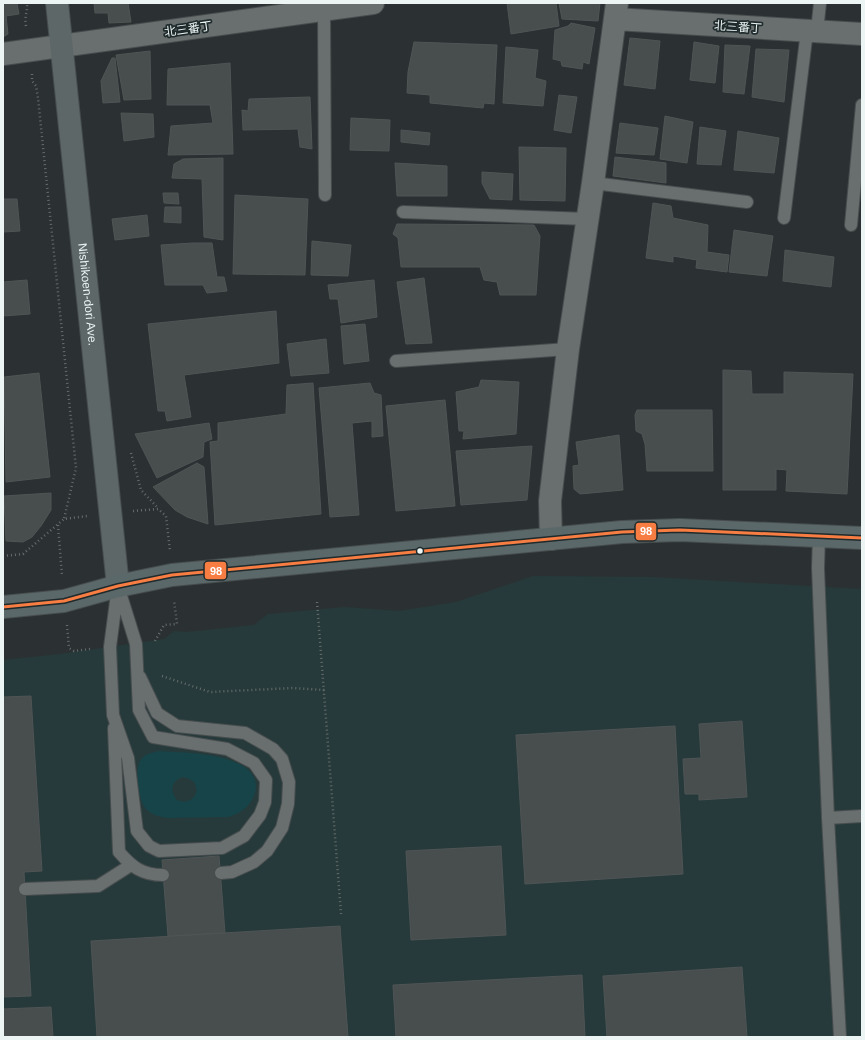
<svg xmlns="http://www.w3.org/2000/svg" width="865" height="1040" font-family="Arial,'Noto Sans JP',sans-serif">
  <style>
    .built { fill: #273a3b }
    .green { fill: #174448; fill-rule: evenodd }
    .building { fill: #484d4d; stroke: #4f5455 }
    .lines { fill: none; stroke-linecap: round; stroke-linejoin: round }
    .lane-casing { stroke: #474d4e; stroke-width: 14 }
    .street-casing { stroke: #474d4e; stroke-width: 24 }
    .secondary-casing { stroke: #474d4e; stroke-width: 24 }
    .primary-casing { stroke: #474d4e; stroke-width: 24 }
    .path { stroke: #666c6c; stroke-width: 2.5; stroke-dasharray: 1 3; stroke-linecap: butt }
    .lane { stroke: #696e6e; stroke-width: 12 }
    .street { stroke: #696e6e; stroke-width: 22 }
    .secondary { stroke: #5d6768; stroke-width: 22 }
    .primary { stroke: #5b686a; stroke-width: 22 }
    .bus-1-casing { stroke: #1e2a2b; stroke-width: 6 }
    .bus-1 { stroke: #f77d43; stroke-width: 3 }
    .bus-dot { fill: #ecf4f4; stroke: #1e2a2b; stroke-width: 1.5 }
    .labels { text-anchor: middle; stroke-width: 3.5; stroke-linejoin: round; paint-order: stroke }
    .street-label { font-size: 12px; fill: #ecf4f4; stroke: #1e2a2b }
    .line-badge { stroke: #1e2a2b; stroke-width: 1.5 }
    .badge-label { font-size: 11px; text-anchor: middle; font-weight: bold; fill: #fff }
  </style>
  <rect width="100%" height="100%" fill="#2b3132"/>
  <path class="built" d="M533,576L652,577L862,589V1037H3V660L60,654L164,639L174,631L186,632L254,625L268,614L345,607L399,611L456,602Z"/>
  <path class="green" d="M159,751C184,753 265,752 255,793C251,806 241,813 229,817L168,818C160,817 152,815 146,809C138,801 135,770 140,761C145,753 152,753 159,751ZM183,777C205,780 198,808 177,800C169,791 172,780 183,777Z"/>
  <path class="building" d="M3,3H17L19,14L6,16L8,34L3,37Z
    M94,3H128L131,22L109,23L108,13H95Z
    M507,3H556L559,26L511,34Z
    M559,3H600L598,21L562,19Z
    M571,23L595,28L589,64L583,62L582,69L562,66L561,61L553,59L555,30L568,26Z
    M630,38L660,41L655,89L624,85Z
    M414,42L497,45L494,104L484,103L483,108L430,103V95L407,93L408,72Z
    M694,42L719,46L715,83L690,80Z
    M725,45L750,46L744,94L723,92Z
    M506,47L538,50L535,78L546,81L543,106L503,103Z
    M756,49L789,50L784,102L752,97Z
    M150,51L151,99L124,100L116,55Z
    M112,58H115L120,102L103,103L101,81Z
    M230,63L233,154L168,155L171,126L213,123L210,105H167L168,69Z
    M559,95L577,97L571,133L554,130Z
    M310,97L312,149L300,147L298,129L243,130L242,110L248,111L249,99Z
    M121,113L153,114L154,137L124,141Z
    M665,116L693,122L687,163L660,159Z
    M351,118L390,120L389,151L350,150Z
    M620,123L658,128L654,155L616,153Z
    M700,127L726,131L721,165L697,164Z
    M401,130L430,133L429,145L401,142Z
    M738,131L779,138L774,173L734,170Z
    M519,147L566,148L565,201L520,200Z
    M615,157L666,163V183L613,176Z
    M223,158V240L204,237L202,179L172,178L174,164L183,159Z
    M395,163L447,166V196H397Z
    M482,172L513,174L512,200L490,199L482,183Z
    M163,193H178L179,204L164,203Z
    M235,195L308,199L305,275L233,274Z
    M3,199H17L20,231L3,232Z
    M653,203L671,206L673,218L708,225L707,252L729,255L727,272L696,268L697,260L673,256V262L646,258Z
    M165,207H181V223L164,222Z
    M147,215L149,236L115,240L112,219Z
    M397,224L534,225L540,236L536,295H500L497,282L484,280L480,267H401L398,238L393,234Z
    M734,230L773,236L767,276L729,272Z
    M312,241L351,245L348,276L311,275Z
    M193,243H212L217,277H224L227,291L207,293L203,285H165L161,245Z
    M785,250L834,257L831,287L783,281Z
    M424,278L432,343L406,344L397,282Z
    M27,280L30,314L3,316V282Z
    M374,280L377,317L341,323L338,299H330L328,285Z
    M276,311L279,363L184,375L191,417L167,421L165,411H158L148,324Z
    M365,324L369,361L344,364L341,326Z
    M326,339L329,373L291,376L287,344Z
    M723,370L751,371L752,394H784V372L853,374L847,494L786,491L787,470L776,469V490H723Z
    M39,373L50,477L6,482L4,377Z
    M481,380L519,382L516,434L463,439L464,431H459L456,392L479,387Z
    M313,383L321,514L215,525L210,442L218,441V423L286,414L287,385Z
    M370,383L374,393L381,395L383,436L372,437V421L352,423L359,515L330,517L319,388Z
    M445,400L455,506L396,511L386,406Z
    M637,410H712L713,471H647L645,444L642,434L636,431L635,415Z
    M209,423L212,439L204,442L203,457L157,478L135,434Z
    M619,435L623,490L580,494L574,489L573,466L579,465L576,442Z
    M532,446L527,500L461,505L456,451Z
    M197,463L204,467L208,524L187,517L175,510L153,487Z
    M51,493V510L41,526L32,537L23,542L6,541L4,496Z
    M31,696L42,871L24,872L31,996L3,997V697Z
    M742,721L747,797L699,800V794H685L683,759L701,758L699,724Z
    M675,726L683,874L525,884L516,735Z
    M501,846L506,935L411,940L406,851Z
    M219,856L225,933L168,936L162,860Z
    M340,926L348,1037H97L91,941Z
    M742,967L747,1037H607L603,976Z
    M582,975L585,1037H396L393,985Z
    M51,1007L53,1037H3V1009Z"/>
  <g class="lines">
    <g class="lane-casing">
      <path id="lane" d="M324,10L325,195
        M817,31L820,3
        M593,183L747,202
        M403,212L587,219
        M784,218L807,31
        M851,225L862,105
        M396,361L568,349
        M819,535L818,568L828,818L862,816
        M118,586L136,644L139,710L153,737L227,749L254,763L266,780L265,802L260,815L244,836L222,848L159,851L149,846L137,831L128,758L113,715L110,647Z
        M140,677L157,713L177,726L245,733L273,749L282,759L289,782L288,804L282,828L267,851L254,862L232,872L221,873
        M114,728L119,852C132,867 142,875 163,875
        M828,818L840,1037
        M25,889L98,886L131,865"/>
    </g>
    <g class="street-casing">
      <path id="street" d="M615,19L862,34
        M3,54L373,3
        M551,539L550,501L568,349L593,183L617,3"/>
    </g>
    <g class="secondary-casing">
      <g id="secondary">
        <path id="s1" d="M57,3L118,586"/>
      </g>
    </g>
    <g class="primary-casing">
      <path id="primary" d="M3,607L64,601L118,586L172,575L622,532L680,530L862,538"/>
    </g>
    <path class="path" d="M26,26C24,16 28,11 27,3
      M32,74V81L36,86L38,98L76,468L64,519
      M131,453L141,490L158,508
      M133,511L158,509L166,516L170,551
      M58,525L62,576
      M3,556L23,554L64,519L87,516
      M317,602L341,914
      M67,625L69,648L74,651L90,649
      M155,641L164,625L177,624L174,600
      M162,676L210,692L293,688L325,690"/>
    <use href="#lane" class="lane"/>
    <use href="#street" class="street"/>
    <use href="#secondary" class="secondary"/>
    <use href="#primary" class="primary"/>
    <g class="bus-1-casing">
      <path id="bus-1" d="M3,607L64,601L118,586L172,575L622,532L680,530L862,538"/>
    </g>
    <use href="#bus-1" class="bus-1"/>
  </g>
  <circle class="bus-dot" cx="420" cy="551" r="3.5"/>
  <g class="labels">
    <g class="street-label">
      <text transform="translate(738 27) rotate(4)" y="4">北三番丁</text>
      <text transform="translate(188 29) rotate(-8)" y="4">北三番丁</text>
      <text dy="4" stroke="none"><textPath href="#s1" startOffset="293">Nishikoen-dori Ave.</textPath></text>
    </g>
  </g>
  <g class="line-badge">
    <rect x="635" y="522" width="22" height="19" rx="4" fill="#f77d43"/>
    <rect x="204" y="561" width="23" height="19" rx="4" fill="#f77d43"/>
  </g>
  <g class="badge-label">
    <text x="646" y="535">98</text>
    <text x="216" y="575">98</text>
  </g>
  <rect width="865" height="1040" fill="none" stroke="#ecf4f4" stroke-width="8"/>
</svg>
